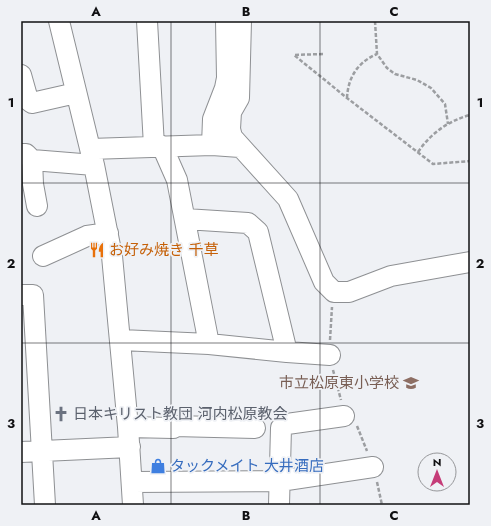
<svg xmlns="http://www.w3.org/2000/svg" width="491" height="526" font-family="Jost,'Noto Sans JP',sans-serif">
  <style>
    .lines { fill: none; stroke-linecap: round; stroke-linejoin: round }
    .minor-casing { stroke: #8e9093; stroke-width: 22 }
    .path { stroke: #9c9ea1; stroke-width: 2.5; stroke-dasharray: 4 2; stroke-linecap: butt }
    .minor { stroke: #fff; stroke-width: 20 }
    .grid { fill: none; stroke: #101012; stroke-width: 1; stroke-opacity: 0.55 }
    .labels { text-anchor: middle; stroke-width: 3.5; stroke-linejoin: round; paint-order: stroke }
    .food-label { font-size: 15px; fill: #c56008; stroke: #eff1f5; text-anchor: start }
    .education-label { font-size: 15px; fill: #785e54; stroke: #eff1f5; text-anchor: end }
    .worship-label { font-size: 15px; fill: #5b616d; stroke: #eff1f5; text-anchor: start }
    .shop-label { font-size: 15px; fill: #366cbe; stroke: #eff1f5; text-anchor: start }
    .neatline { fill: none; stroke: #101012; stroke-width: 1.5 }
    .grid-label { font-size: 13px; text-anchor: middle; font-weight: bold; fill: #101012 }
  </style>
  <rect width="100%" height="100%" fill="#eff1f5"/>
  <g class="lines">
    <g class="minor-casing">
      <path id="minor" d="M59,21L94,165L112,256L128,427L133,505
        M147,21L154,146
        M241,21L239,98L231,112L230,129L232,137L288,199L324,282L334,292H349L391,276L470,262
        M21,75L28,100L32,103L76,93
        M212,145L213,119L225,88L227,78L226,21
        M162,146L177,180L209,344
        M90,149L212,145L240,147
        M21,154H26L32,160L94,165
        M32,160L33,184L37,206
        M185,219L248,223L258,232L287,352
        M43,256L87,236L108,233
        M21,295H33L45,505
        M121,340L209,344L287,352L330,355
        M128,427L173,428L174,426L255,428
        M21,452L130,447
        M132,482L280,481L373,467
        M279,505L281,428L287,424L344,416"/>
    </g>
    <path class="path" d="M375,21L377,54L387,68L395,74L417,80L431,88L445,104L448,124
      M323,54L294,55L347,98L433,164L470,161
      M347,98C348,77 358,62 377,54
      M418,152C431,133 448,121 470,115
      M330,340L332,307
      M333,370L341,400
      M357,426L367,451
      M377,482L382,505"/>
    <use href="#minor" class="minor"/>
  </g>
  <path class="grid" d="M171,21V505M320,21V505M21,183H470M21,343H470"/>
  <defs>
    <g id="restaurant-bare" transform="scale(1.2)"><path d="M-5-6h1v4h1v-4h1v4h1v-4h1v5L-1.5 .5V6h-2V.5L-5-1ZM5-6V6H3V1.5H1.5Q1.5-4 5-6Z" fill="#e8710a" stroke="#eff1f5" stroke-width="2.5" paint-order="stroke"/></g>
    <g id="school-bare" transform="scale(1.2)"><path d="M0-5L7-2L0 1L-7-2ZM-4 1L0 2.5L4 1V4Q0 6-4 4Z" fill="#8d6e63" stroke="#eff1f5" stroke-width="2.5" paint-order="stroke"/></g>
    <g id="church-bare" transform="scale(1.2)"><path d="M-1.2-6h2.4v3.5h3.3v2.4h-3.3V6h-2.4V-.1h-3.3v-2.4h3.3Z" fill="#6b7280" stroke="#eff1f5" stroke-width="2.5" paint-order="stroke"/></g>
    <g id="shop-bare" transform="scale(1.2)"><path d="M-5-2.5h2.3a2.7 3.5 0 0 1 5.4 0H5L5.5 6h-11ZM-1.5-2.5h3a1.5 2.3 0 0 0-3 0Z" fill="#3f7fe0" stroke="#eff1f5" stroke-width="2.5" paint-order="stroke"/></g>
  </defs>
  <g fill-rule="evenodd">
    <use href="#restaurant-bare" x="97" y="250"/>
    <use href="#school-bare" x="411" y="383"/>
    <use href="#church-bare" x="61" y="414"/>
    <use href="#shop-bare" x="158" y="466"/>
  </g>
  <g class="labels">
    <g class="food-label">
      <text x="109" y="255">お好み焼き 千草</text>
    </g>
    <g class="education-label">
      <text x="399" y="388">市立松原東小学校</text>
    </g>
    <g class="worship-label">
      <text x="73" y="419">日本キリスト教団 河内松原教会</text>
    </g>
    <g class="shop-label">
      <text x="170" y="471">タックメイト 大井酒店</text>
    </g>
  </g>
  <rect width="491" height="526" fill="none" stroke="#eff1f5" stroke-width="44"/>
  <g transform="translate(437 472)"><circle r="19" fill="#eff1f5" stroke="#96979a"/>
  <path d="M0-3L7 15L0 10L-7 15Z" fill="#c53c78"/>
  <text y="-6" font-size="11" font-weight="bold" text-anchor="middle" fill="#101012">N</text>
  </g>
  <rect x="22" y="22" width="447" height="482" class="neatline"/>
  <g class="grid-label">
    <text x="96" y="16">A</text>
    <text x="246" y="16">B</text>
    <text x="394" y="16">C</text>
    <text x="11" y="107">1</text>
    <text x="480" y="107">1</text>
    <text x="11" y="268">2</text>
    <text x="480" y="268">2</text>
    <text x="11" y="428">3</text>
    <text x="480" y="428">3</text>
    <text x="96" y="520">A</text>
    <text x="246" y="520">B</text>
    <text x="394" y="520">C</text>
  </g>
</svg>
